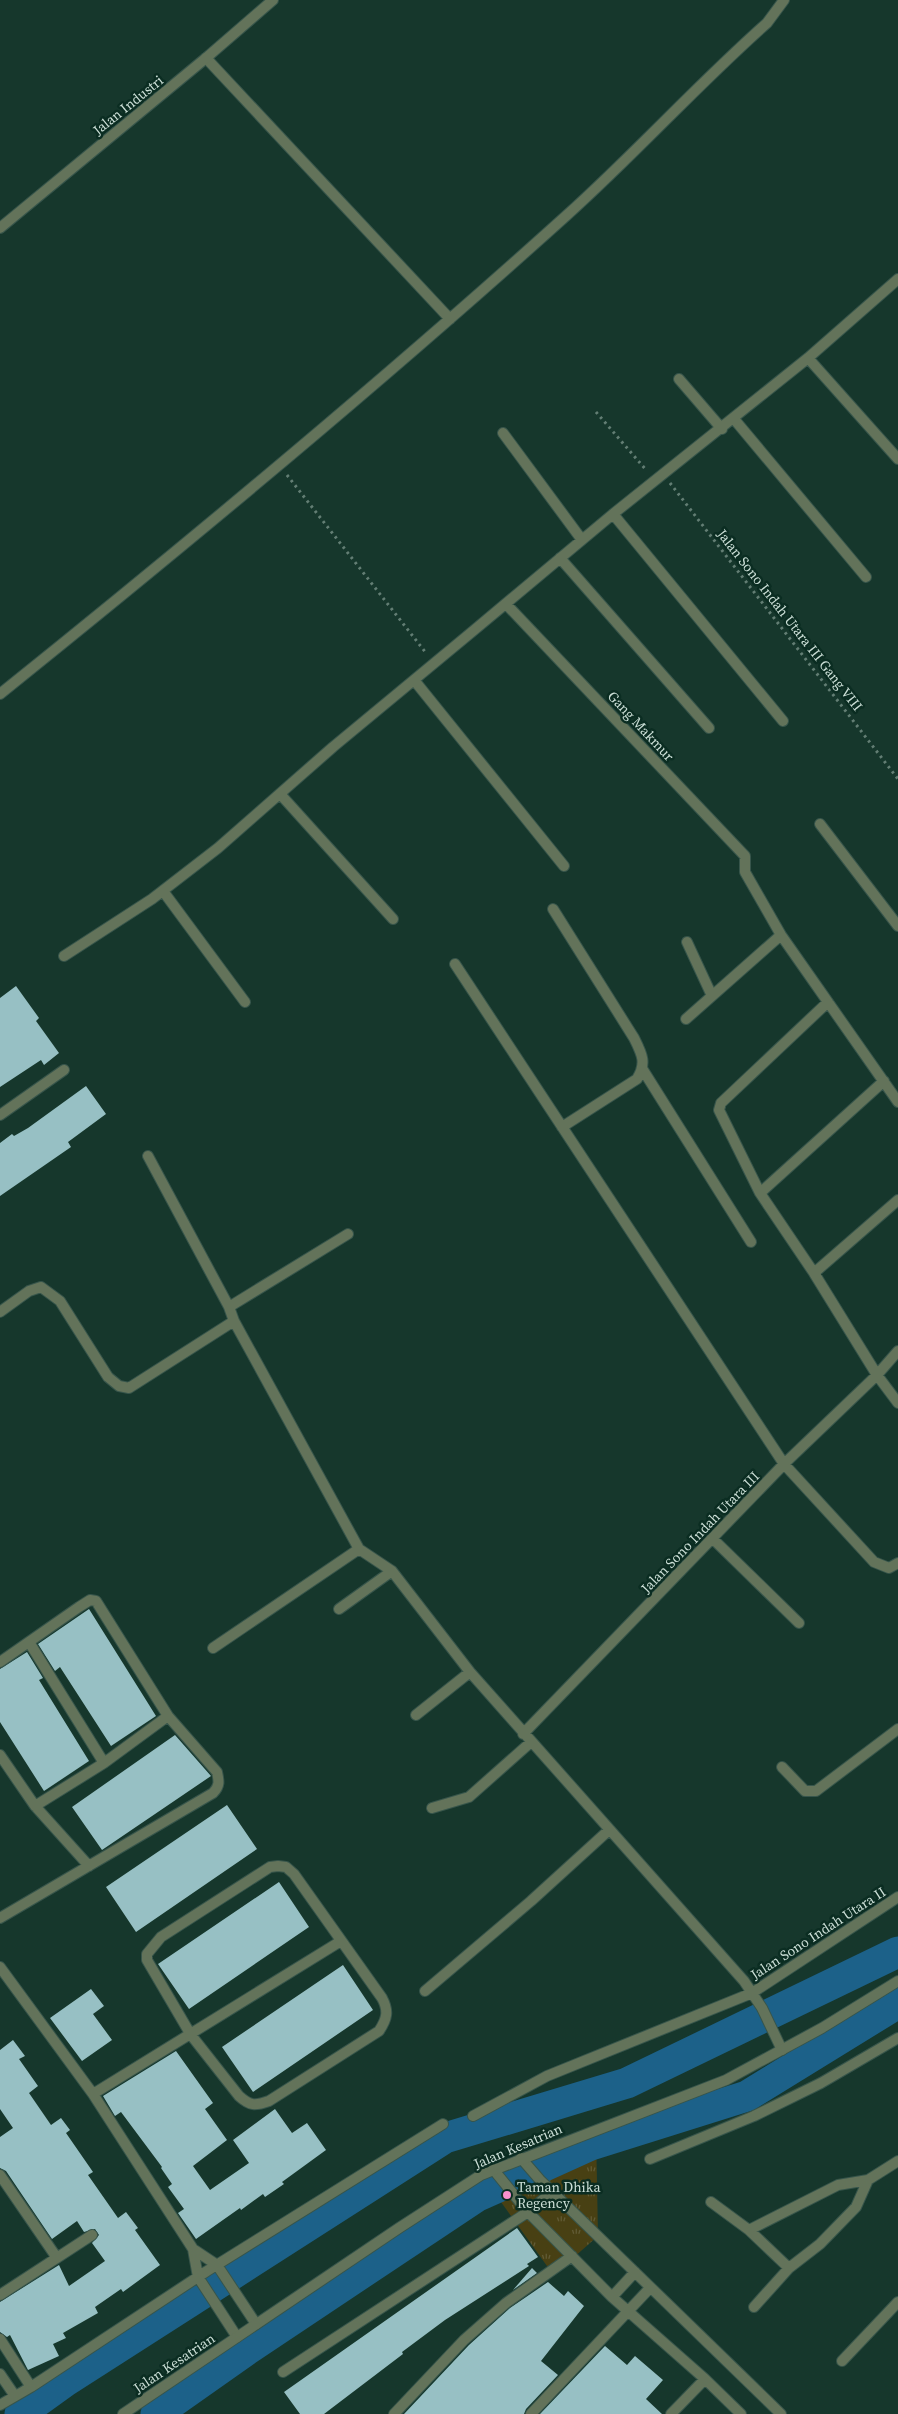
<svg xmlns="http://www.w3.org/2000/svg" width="898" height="2414" font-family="'Source Serif 4',serif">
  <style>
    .grass { fill: url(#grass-tufts) }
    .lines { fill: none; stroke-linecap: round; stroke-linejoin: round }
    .river { stroke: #1c6189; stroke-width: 31 }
    .building { fill: #97c0c4 }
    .minor-casing { stroke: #37554b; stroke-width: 12 }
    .tertiary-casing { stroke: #37554b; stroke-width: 12 }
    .path { stroke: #637e74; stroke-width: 3; stroke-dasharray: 2.5 4; stroke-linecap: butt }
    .minor { stroke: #63735a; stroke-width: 10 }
    .tertiary { stroke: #63735a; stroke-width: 10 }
    .poi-dot { fill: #f790ce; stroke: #0b2d22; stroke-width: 2 }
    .labels { text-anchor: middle; stroke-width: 5; stroke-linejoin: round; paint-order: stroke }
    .street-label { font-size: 14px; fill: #ccdfd7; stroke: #0b2d22 }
    .poi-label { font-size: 14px; fill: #ccdfd7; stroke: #0b2d22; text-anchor: start }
  </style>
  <defs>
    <pattern id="grass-tufts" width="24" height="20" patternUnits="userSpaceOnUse" patternTransform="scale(1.25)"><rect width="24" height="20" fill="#484013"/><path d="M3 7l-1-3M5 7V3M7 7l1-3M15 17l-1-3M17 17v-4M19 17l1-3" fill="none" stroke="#615b35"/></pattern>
  </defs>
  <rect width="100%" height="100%" fill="#16372c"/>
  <path class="grass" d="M596,2132L598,2236L573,2258L552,2273L483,2177L496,2175Z"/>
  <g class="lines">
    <path class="river" d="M20,2414L66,2381L445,2138L627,2083L898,1952
      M156,2414L251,2347L476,2197L591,2145L747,2096L898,2003"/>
  </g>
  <path class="building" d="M16,986L39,1018L36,1021L59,1053L44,1065L41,1060L0,1087V998Z
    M86,1086L106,1114L68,1142L71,1147L0,1196V1143L12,1134L14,1136L28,1128Z
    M89,1609L156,1716L111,1746L60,1667L55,1671L38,1644Z
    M27,1652L43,1678L39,1680L89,1761L44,1791L0,1722V1669Z
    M175,1735L211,1776L102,1850L72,1807Z
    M227,1805L257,1849L136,1932L106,1887Z
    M279,1882L309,1927L189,2009L158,1964Z
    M343,1965L373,2010L253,2092L222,2047Z
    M91,1989L104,2006L93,2014L112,2040L82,2061L50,2018Z
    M13,2040L25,2056L19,2059L38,2086L29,2093L51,2125L61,2118L70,2130L66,2133L93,2172L88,2175L118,2218L126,2212L138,2228L135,2230L160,2265L123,2292L121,2289L95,2307L98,2313L63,2333L66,2338L53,2344L59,2356L28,2370L10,2335L7,2337L0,2332V2302L59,2265L69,2286L105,2261L92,2243L99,2235L95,2229L84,2232L77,2221L52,2239L6,2171L0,2168V2137L13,2128L0,2109V2050Z
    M176,2051L213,2103L205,2109L227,2140L193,2166L210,2190L249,2163L233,2140L275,2109L292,2133L307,2123L326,2150L282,2182L284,2184L265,2197L263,2194L241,2210L240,2208L196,2239L178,2213L184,2209L168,2187L172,2184L161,2168L162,2167L121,2112L115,2116L103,2096Z
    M517,2228L538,2257L527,2264L529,2266L445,2320L402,2352L403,2354L324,2414H300L284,2392Z
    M532,2268L537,2273L513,2290Z
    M548,2282L564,2296L568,2291L584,2306L541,2361L558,2375L526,2409L524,2414H404L469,2345L510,2308Z
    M605,2346L627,2365L635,2356L663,2380L646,2399L662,2414H540Z"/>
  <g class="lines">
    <g class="minor-casing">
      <path id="minor" d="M206,58L450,319
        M808,358L898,459
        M679,379L722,429
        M734,419L866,577
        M503,433L582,540
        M613,514L783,721
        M560,558L709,728
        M506,604L745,856V872L781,935L898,1102
        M414,680L564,866
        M0,694C193,539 383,381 567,215C636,153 698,84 767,23L784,0
        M281,795L393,919
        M820,824L898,926
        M163,891L245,1002
        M553,909L634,1038C642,1054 647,1063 637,1079L562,1127
        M687,942L712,996
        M64,956L152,899L218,848L333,747L473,631L613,514L808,358L898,279
        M455,964L784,1464L874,1562L889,1568L898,1563
        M828,1002L721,1103L719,1110L760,1193L814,1273L877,1375L898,1403
        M686,1019L781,935
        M643,1070L751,1242
        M0,1115L64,1070
        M148,1156L229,1307L234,1321L359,1549L392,1571L470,1672L744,1981L762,2008L782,2050
        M760,1193L884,1081
        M814,1273L898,1200
        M229,1307L348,1234
        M0,1312L29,1291L41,1287L60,1301L108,1377L119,1386L129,1388L234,1321
        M713,1539L799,1623
        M339,1609L392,1571
        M29,1642L104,1763
        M213,1648L359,1549
        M0,1662L79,1607L90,1600L96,1601L168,1716L217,1772C219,1781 220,1786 213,1793L0,1918
        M416,1715L470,1672
        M523,1734L784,1464L877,1375L898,1351
        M0,1755L35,1806L89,1866
        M782,1767L805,1791H816L898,1729
        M35,1806L104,1763L168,1716
        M432,1808L469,1797L531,1742
        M278,1866L286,1867L294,1874L382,1998C389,2011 387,2019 379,2031L269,2101C255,2106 250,2106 239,2096L191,2035L147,1960V1954L161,1937L270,1867Z
        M0,1967L93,2094L193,2249L198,2277L237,2337
        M425,1991L531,1901L609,1830
        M93,2094L341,1941
        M473,2116L547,2076L752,1993L898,1897
        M521,2158L540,2180L571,2210L781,2414
        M650,2159L754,2116L821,2083L898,2038
        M493,2169L528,2212L612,2297L705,2379L741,2414
        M0,2175L57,2258
        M711,2202L749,2230L789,2268
        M749,2230L838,2185L868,2180L898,2161
        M193,2249L217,2265L256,2324
        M0,2295L92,2235
        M612,2297L635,2272
        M754,2307L789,2268L820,2244L856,2207L868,2180
        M0,2339L31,2387
        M842,2361L898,2302
        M283,2372L528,2212L552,2192
        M0,2374L15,2396
        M0,2405L31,2387L207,2271L443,2124
        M394,2414L464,2340L506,2303L572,2256
        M531,2414L650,2288
        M671,2414L705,2379"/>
    </g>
    <g class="tertiary-casing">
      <path id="tertiary" d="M0,228L206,58L273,0
        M123,2414L399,2228L481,2175L726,2080L822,2028L898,1981"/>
    </g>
    <path class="path" d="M596,412L647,471
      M287,475L426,653
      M670,483L898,779"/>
    <use href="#minor" class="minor"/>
    <use href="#tertiary" class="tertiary"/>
  </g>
  <circle class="poi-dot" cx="507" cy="2195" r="5"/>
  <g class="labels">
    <g class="street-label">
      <text transform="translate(128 105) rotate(-39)" y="5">Jalan Industri</text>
      <text transform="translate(790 620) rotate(52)" y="5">Jalan Sono Indah Utara III Gang VIII</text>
      <text transform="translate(641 726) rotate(47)" y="5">Gang Makmur</text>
      <text transform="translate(700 1532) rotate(-46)" y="5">Jalan Sono Indah Utara III</text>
      <text transform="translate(818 1933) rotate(-33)" y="5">Jalan Sono Indah Utara II</text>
      <text transform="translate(518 2146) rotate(-23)" y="5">Jalan Kesatrian</text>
      <text transform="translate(174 2363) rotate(-34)" y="5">Jalan Kesatrian</text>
    </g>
    <g class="poi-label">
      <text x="517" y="2192">Taman Dhika<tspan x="517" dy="16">Regency</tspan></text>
    </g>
  </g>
</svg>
